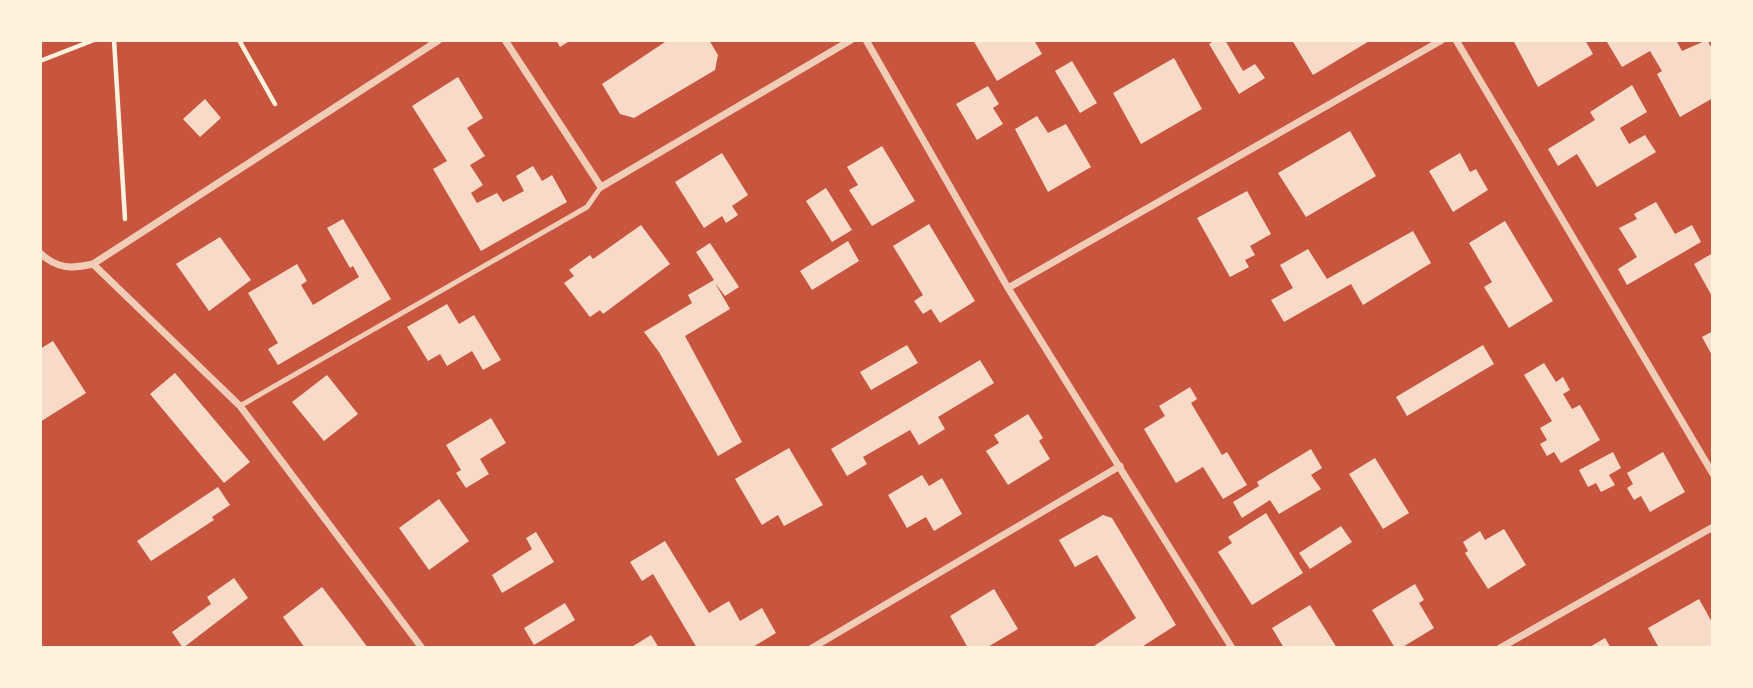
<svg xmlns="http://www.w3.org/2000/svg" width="1753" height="688" font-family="'Fira Sans',sans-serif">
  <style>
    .building { fill: #f7dbc8 }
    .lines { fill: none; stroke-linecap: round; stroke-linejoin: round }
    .path { stroke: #fff3e0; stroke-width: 4.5 }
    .service { stroke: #f1ccb7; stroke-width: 5 }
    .minor { stroke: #f1ccb7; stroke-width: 7 }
  </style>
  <rect width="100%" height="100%" fill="#c8553d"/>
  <path class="building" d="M556,40H571L560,47Z
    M668,40H709L718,55L715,70L634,118L620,114L602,84Z
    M973,40H1034L1042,54L997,81Z
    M1215,40H1225L1243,71L1255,64L1265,78L1239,94L1209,44Z
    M1292,40H1371L1313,75Z
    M1513,40H1585L1593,54L1538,87Z
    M1611,40H1676L1682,51L1707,40L1713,50V98L1680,117L1657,74L1662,71L1650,51L1622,67L1607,42Z
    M1174,58L1202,109L1141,144L1113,93Z
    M1072,61L1097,103L1080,113L1055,71Z
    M458,77L483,118L467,128L485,156L470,165L483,185L471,193L477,203L497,193L503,202L524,191L516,176L533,166L542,181L552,175L567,202L481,251L433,169L447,161L412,106Z
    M1632,85L1647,112L1620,128L1629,144L1645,135L1656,152L1597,187L1577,154L1558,166L1548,149L1595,120L1590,112Z
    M988,86L999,104L993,108L1003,124L977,140L956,104Z
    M205,99L221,118L200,137L183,119Z
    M1037,116L1048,133L1066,124L1091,167L1048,192L1015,129Z
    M1350,131L1376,176L1306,217L1278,173Z
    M882,146L915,201L872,226L849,190L858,185L847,167Z
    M722,153L748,195L732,206L738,215L726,223L722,216L704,228L675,182Z
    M1460,153L1470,172L1476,169L1488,190L1453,212L1429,171Z
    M826,188L852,230L832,242L806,201Z
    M1247,191L1271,234L1250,246L1255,255L1245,260L1249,267L1230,277L1197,218Z
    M1656,202L1675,234L1692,225L1701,242L1627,285L1618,269L1637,257L1619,228L1637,219L1634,214Z
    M343,219L391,299L278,365L268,349L278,343L248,293L297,264L307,281L301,285L313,305L359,277L353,266L350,268L327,228Z
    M1505,221L1553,301L1509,328L1484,287L1492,282L1469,243Z
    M929,224L975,301L940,323L931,309L923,314L914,301L923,295L893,246Z
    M641,225L670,264L603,314L600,310L590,317L564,283L574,276L569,270L590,255L593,259Z
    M1413,231L1431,263L1363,305L1351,284L1284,322L1271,300L1293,288L1280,265L1308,249L1327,279Z
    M220,237L251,280L209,311L176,264Z
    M848,241L859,261L812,290L800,271Z
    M710,243L739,287L725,296L715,283L730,309L685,336L742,442L718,456L659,352L644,332L692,303L688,295L714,280L696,252Z
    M1713,253V298L1694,264Z
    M447,304L459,324L474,315L501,360L483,370L472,351L447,366L440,354L428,361L407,327Z
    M1713,331V357L1702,337Z
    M53,341L86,393L40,422V349Z
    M907,345L918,363L871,390L860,372Z
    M1483,345L1494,364L1407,416L1396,397Z
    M980,360L994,383L938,417L945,429L919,445L910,430L863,457L867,464L847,476L831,449Z
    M1544,363L1556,382L1563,377L1570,390L1563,394L1572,409L1580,405L1600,440L1561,463L1554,452L1547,456L1540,444L1547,440L1540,428L1552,421L1524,375Z
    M175,373L250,462L224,483L150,394Z
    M327,375L358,414L324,441L292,402Z
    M1190,387L1197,399L1191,403L1222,455L1227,452L1247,485L1223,499L1203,467L1176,483L1144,429L1165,416L1159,406Z
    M1028,414L1043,438L1039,441L1050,459L1008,485L986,451L999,443L994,435Z
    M491,418L506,443L480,459L489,474L466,488L456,473L461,470L446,445Z
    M789,448L823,505L784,526L778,515L762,525L735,479Z
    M1311,449L1322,468L1311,475L1321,489L1279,514L1270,500L1242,518L1233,502L1259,486L1257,482Z
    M1613,452L1621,468L1609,475L1615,485L1601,492L1596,483L1588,487L1579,470Z
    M1663,452L1685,492L1650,512L1641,496L1634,500L1627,488L1633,484L1627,473Z
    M1375,458L1409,513L1383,529L1349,474Z
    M922,475L929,486L942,478L962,514L934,531L926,517L907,528L888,495Z
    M218,487L230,505L212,517L214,520L151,561L137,541Z
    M439,499L469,541L429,570L399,528Z
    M1266,513L1303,573L1252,605L1218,552L1232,543L1228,537Z
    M1103,515L1112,518L1176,625L1140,648H1091L1136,618L1097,555L1075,567L1059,540Z
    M1341,526L1352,542L1310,569L1299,553Z
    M1504,529L1526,565L1488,589L1465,553L1468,551L1463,542L1480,531L1485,540Z
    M536,532L554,562L502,593L492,575L532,549L526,538Z
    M665,541L709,613L729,601L740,621L762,608L776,633L751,648H697L653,574L642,581L630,562Z
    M234,578L248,598L183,648L172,632L211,604L207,597Z
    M1415,584L1424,600L1419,603L1434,628L1401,648H1395L1372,610Z
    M322,587L354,629L368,648H305L283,617Z
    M994,589L1018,629L986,648H968L950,616Z
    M1699,599L1713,624V648H1659L1648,628Z
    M565,603L575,620L534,645L524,628Z
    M1310,605L1337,648H1284L1272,628Z
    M651,635L659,648H630Z
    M1605,638L1611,648H1588Z"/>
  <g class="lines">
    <path class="path" d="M114,40L125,219
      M239,40L275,104
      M40,61L94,40"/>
    <path class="service" d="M240,406L587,207L601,187"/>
    <path class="minor" d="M505,40L601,187L851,40
      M866,40L1008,288L1232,648
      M1456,40L1713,474
      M40,253C57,269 71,269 93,264L439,40
      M93,264L240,406L422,648
      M1008,288L1442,40
      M812,648L1120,466
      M1500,648L1713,527"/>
  </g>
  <rect width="1753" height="688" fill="none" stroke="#fff3e0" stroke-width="84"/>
</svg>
